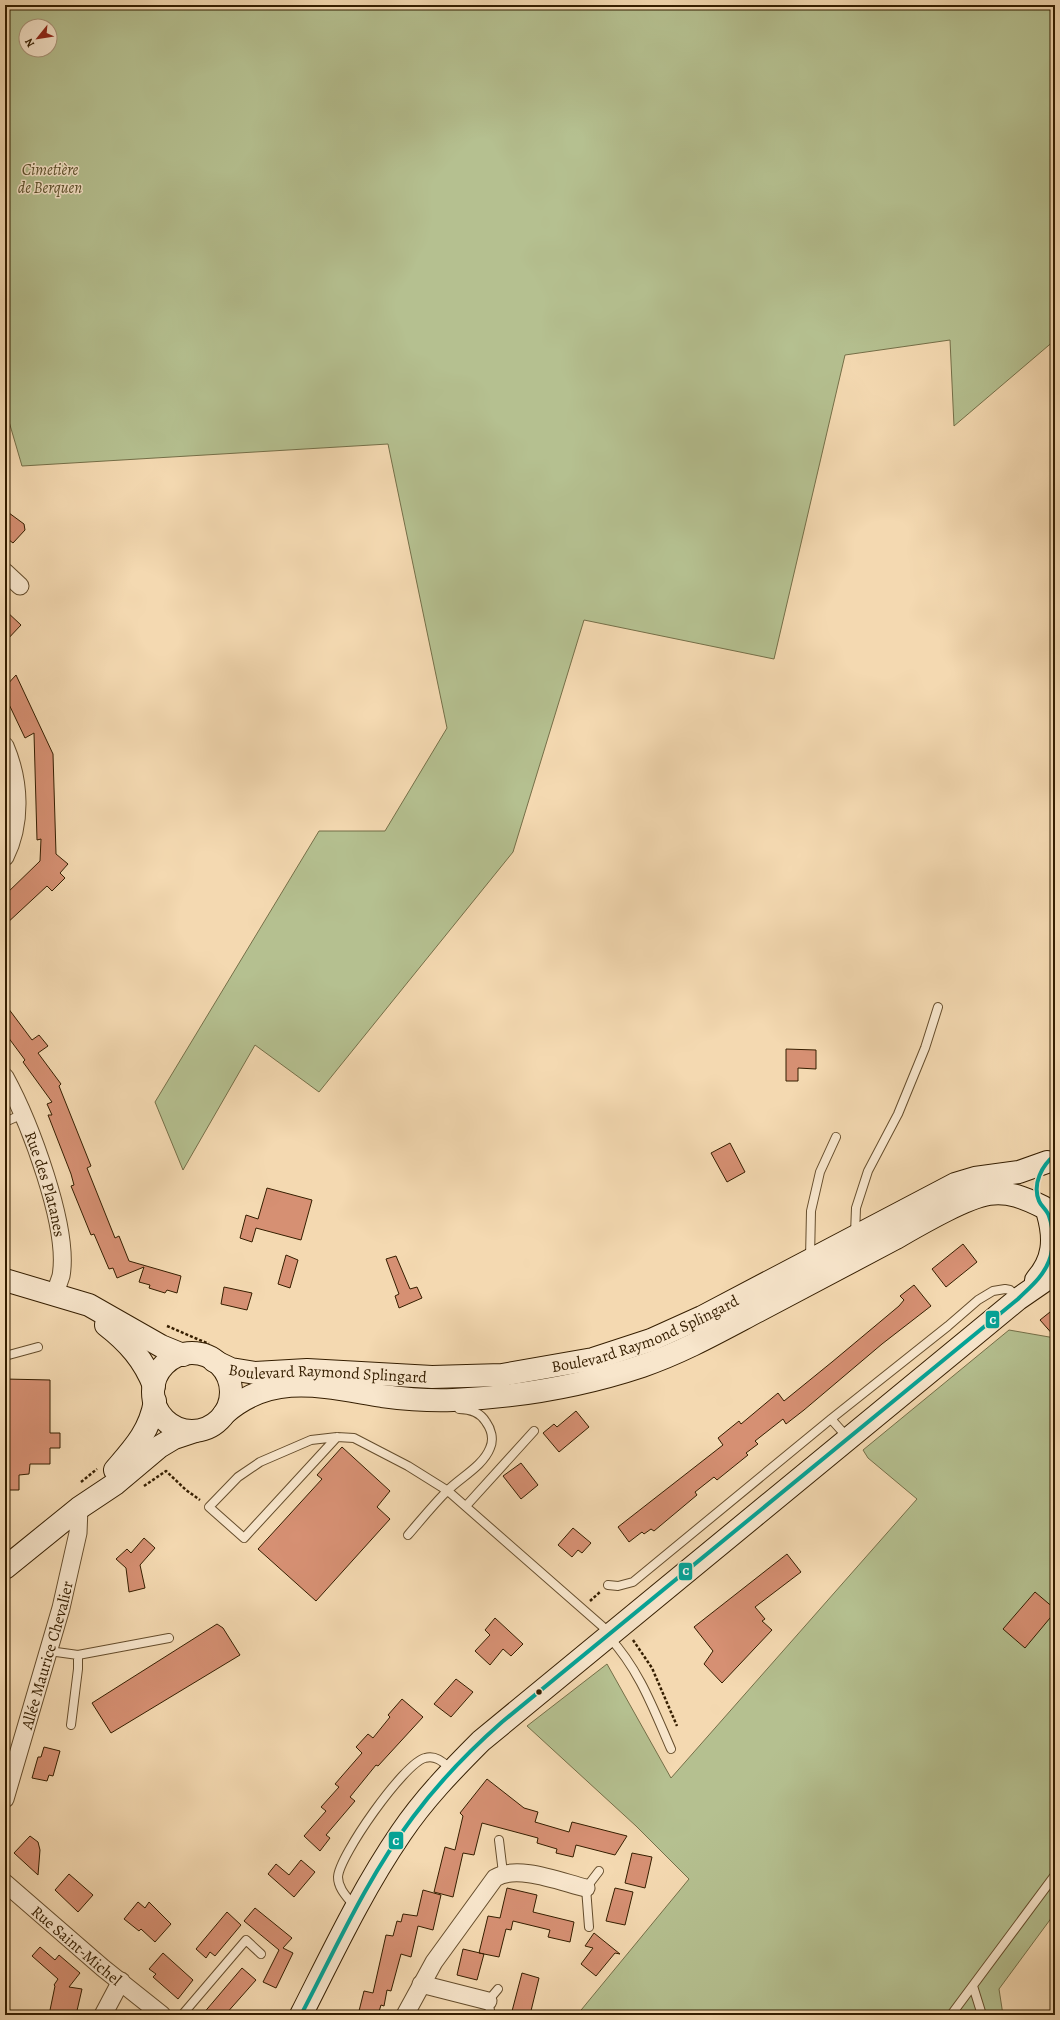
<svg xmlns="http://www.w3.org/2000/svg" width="1060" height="2020" font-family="Alegreya,serif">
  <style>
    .green { fill: #b5c090; stroke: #756f48; fill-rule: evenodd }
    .building { fill: #d69073; stroke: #351e00 }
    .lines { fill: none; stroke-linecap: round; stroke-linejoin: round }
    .lane-casing { stroke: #654d2c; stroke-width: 10 }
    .street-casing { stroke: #654d2c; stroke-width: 19 }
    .secondary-casing { stroke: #351e00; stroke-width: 24 }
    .path { stroke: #351e00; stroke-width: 2.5; stroke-dasharray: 3 2; stroke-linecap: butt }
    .lane { stroke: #f8e6cc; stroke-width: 8 }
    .street { stroke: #f8e6cc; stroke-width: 17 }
    .secondary { stroke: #f8e6cc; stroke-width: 22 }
    .bus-1-casing { stroke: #f8e6cc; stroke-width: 7 }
    .bus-1 { stroke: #03a498; stroke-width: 4 }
    .bus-dot { fill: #351e00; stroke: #f8e6cc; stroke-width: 1.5 }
    .labels { text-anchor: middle; stroke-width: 3; stroke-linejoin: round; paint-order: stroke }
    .park-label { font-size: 16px; font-style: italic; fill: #5b4f2b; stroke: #f8e6cc }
    .street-label { font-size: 16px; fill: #351e00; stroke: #f8e6cc }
    .line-badge { stroke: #f8e6cc; stroke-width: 1.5 }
    .badge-label { font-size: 11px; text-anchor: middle; font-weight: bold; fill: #fff }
  </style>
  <rect width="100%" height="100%" fill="#f4d9b1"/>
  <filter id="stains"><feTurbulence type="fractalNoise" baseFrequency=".005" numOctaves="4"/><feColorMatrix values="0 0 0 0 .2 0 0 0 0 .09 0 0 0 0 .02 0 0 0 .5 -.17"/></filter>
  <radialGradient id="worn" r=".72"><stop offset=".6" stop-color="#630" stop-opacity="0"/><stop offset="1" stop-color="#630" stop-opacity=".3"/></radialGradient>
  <path class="green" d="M5,5H149L151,7L154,5H1055V340L954,426L950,340L845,355L774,659L584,620L513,852L319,1092L255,1045L183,1170L155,1102L319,831H385L447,728L388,444L22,466L5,408ZM26,26H50V50H26Z
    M1009,1330L1055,1338V1913L999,1989L1003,2015H577L689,1879L636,1826L527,1726L607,1664L671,1778L917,1499L868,1458L863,1450Z"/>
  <path class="building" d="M5,510L24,524L25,530L13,543L5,537Z
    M5,610L21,625L5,642Z
    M16,675L53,754L56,854L68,864L60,873L65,878L52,891L47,886L5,925V895L40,861L41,839L37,840L34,733L25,738L5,696V687Z
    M5,1004L32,1040L39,1035L48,1046L38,1053L61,1084L59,1086L91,1166L87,1168L115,1238L119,1236L129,1261L181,1276L177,1293L167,1290L165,1293L149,1288L150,1285L139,1282L144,1267L117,1278L113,1268L109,1269L94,1234L91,1235L71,1186L74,1185L71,1174L48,1115H52L47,1104L52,1102L23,1062L25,1060L5,1033Z
    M786,1049L816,1050V1069L798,1068V1081H786Z
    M730,1143L745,1172L727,1182L711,1153Z
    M267,1188L312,1200L301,1240L256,1228L252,1242L240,1238L246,1215L258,1219Z
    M963,1244L977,1262L946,1287L932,1269Z
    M286,1255L298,1260L290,1288L278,1284Z
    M396,1256L410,1289L417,1287L422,1298L399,1308L395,1296L399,1294L386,1259Z
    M914,1285L931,1306L882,1344L804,1410L786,1424L783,1419L755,1441L758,1444L746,1453L748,1455L717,1480L714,1477L695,1492L697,1495L654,1531L651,1529L644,1534L642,1532L629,1542L618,1527L723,1445L718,1438L739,1421L741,1424L778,1393L784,1401L832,1362L899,1306L904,1300L900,1296Z
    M224,1287L252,1293L247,1310L221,1304Z
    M1055,1308V1337L1040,1320Z
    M5,1379L50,1380V1433H60V1448H50V1464H30L29,1474L19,1475V1490H5Z
    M576,1411L589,1427L559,1452L543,1433L554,1424L557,1427Z
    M342,1447L390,1491L377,1507L390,1519L316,1601L258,1549L322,1479L317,1475Z
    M521,1463L538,1485L521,1499L503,1476Z
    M573,1528L591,1543L582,1553L578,1550L572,1557L558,1545Z
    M144,1538L155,1548L140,1565L145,1588L129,1592L126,1568L116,1559L127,1549L131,1553Z
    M787,1554L801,1572L755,1607L765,1619L762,1621L772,1630L722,1683L704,1664L713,1651L694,1627Z
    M1035,1592L1055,1609V1612L1025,1648L1003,1629Z
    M495,1618L523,1644L511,1656L503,1649L490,1665L475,1651L490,1635L485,1630Z
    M217,1624L223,1628L240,1655L111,1733L92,1703Z
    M456,1679L473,1692L451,1717L434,1704Z
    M402,1699L423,1717L378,1766L376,1765L350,1797L355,1801L326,1835L330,1838L320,1851L304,1836L326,1811L321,1807L339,1787L335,1784L362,1753L356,1747L368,1734L373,1738L390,1717L388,1715Z
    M44,1747L60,1751L53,1776L49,1775L47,1781L32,1778L38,1757H41Z
    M487,1779L524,1808L538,1812L535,1822L569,1832L572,1822L627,1836L615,1855L576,1845L573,1857L556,1853L557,1849L537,1843L538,1838L482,1823L474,1855L463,1853L453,1897L434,1892L445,1847L455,1850L463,1816L460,1813Z
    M30,1836L38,1842L40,1850L38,1875L14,1853Z
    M632,1853L652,1857L645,1888L625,1883Z
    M301,1860L315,1872L294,1897L268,1874L276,1864L289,1875Z
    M69,1874L93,1895L78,1912L55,1890Z
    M507,1888L537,1895L533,1912L574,1922L570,1942L548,1937L550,1930L513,1921L511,1930L506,1929L499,1957L479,1953L488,1916L500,1918Z
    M615,1888L633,1892L625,1925L606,1921Z
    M423,1890L441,1895L433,1930L418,1926L411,1957L401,1954L391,1991L387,1990L384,2006L381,2005L378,2015H358L364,1991L373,1993L386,1935L393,1936L397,1921L401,1922L403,1914L417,1916Z
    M138,1902L145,1908L149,1902L171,1924L155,1942L141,1929L139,1931L124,1919Z
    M255,1908L292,1938L283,1948L293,1953L276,1988L263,1982L279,1950L244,1921Z
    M227,1912L241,1925L215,1956L210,1952L206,1958L196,1949Z
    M594,1933L620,1954L615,1953L596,1976L581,1964L593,1948L585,1946Z
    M40,1947L55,1960L59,1955L80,1973L69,1987L82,1989L76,2015H49L55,1986L54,1985L58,1979L32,1956Z
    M463,1949L484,1954L477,1980L457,1975Z
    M163,1953L193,1980L178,1999L153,1977L156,1974L149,1969Z
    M242,1968L256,1980L225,2015H202Z
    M522,1973L539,1978L530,2015H511Z"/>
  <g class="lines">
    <g class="lane-casing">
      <path id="lane" d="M5,1122L23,1114
        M5,1186V1193
        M855,1234L856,1208L868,1171L898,1114L925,1048L938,1007
        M810,1258L811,1211L820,1172L836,1137
        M5,1356L38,1347
        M831,1419L848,1438
        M337,1437L244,1538L209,1507L238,1477L260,1462L311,1440L337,1437L354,1438L408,1466L448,1491L610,1633
        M466,1506L534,1431
        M408,1535C421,1520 433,1505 447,1491C461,1477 483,1466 490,1448C494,1439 491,1429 486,1422C480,1412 470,1409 459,1409
        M608,1585L618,1586L633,1582L831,1419L948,1326L978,1300L993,1291L1005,1289L1010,1290L1018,1299
        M609,1637C640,1671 653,1708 671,1749
        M49,1651L78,1655L169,1638
        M71,1725L78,1669V1655
        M499,1840L503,1873
        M354,1906C348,1898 338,1889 338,1877C339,1856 404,1763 425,1758C436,1755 443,1762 451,1769
        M589,1927L586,1888L599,1871
        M973,1986L982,2015
        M182,2015L246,1940L261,1954
        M491,2015L488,2001L498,1989
        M951,2015L1055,1875"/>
    </g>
    <g class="street-casing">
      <g id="street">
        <path d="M5,572L20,586"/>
        <path d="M5,746C20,781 22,823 5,857"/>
        <path id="s1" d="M5,1077C29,1121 70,1228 61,1276C59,1283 56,1290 53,1296"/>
        <path id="s2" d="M5,1799L61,1608L78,1533L79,1508"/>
        <path id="s3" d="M5,1883L103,1968L162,2015"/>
        <path d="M421,1984L488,2001"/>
        <path d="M103,2015L121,1981"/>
        <path d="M405,2015L434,1962L495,1878C517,1864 561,1882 586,1888"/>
      </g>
    </g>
    <g class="secondary-casing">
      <g id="secondary">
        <path d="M5,1280L89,1305L161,1346L183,1355"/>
        <path d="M1036,1280C1054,1260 1055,1239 1048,1214"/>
        <path d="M106,1325C128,1342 144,1360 154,1386"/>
        <circle cx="192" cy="1392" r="39"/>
        <path id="s4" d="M214,1361L231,1369L255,1373L307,1370L432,1377L502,1375L593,1359L651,1340L702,1317L955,1184L975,1178L1019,1172L1047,1162"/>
        <path d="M224,1414C272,1371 325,1387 382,1396C405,1399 430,1401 453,1400C517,1397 582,1386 642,1366C683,1352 720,1331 758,1311C803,1287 848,1263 894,1239C917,1226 964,1198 989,1194C1009,1191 1025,1198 1043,1207"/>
        <path d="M115,1470C134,1448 150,1431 155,1401"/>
        <path d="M5,1568L79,1508L115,1484L159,1447L174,1438L195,1431"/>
        <path d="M301,2015C332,1954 362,1890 401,1833C424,1799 452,1770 481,1741L978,1332L1018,1299L1047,1279L1055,1270"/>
      </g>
    </g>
    <path class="path" d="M167,1326L209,1344
      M81,1482L97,1469
      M144,1486L166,1471L186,1490L200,1500
      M590,1601L600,1592
      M633,1640L652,1668L677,1726"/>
    <use href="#lane" class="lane"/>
    <use href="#street" class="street"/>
    <use href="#secondary" class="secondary"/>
    <g class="bus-1-casing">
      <path id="bus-1" d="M301,2015C336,1948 367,1878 413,1817C439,1782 469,1751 502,1722L1018,1299C1029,1288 1043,1277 1049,1261C1054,1248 1054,1230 1049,1216C1047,1210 1041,1206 1039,1201C1032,1184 1042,1165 1055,1155"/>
    </g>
    <use href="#bus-1" class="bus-1"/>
  </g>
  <circle class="bus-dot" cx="539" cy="1692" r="3.5"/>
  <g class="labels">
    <g class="park-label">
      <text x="50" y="175">Cimetière<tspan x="50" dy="18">de Berquen</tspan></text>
    </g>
    <g class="street-label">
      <text dy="6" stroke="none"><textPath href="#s1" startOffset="115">Rue des Platanes</textPath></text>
      <text dy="6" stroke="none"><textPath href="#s4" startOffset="440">Boulevard Raymond Splingard</textPath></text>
      <text dy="6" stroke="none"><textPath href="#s4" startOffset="116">Boulevard Raymond Splingard</textPath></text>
      <text dy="6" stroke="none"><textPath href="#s2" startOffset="150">Allée Maurice Chevalier</textPath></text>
      <text dy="6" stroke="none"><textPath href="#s3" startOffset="95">Rue Saint-Michel</textPath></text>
    </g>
  </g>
  <g class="line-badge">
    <rect x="985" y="1310" width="15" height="19" rx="4" fill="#03a498"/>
    <rect x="678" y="1562" width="15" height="19" rx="4" fill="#03a498"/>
    <rect x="388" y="1831" width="16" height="19" rx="4" fill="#03a498"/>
  </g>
  <g class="badge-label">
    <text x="993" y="1324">C</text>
    <text x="686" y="1575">C</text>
    <text x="396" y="1845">C</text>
  </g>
  <rect width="1060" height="2020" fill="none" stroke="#f4d9b1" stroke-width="20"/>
  <rect x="6" y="6" width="1048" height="2008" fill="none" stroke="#351e00" stroke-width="2"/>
  <rect x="10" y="10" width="1040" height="2000" fill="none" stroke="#351e00"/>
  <g transform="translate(38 38) rotate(240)"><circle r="19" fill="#f8e6cc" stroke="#aa967a"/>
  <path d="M0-3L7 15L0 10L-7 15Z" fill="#8f2418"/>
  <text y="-6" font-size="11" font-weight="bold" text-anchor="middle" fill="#351e00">N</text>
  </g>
  <rect width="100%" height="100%" filter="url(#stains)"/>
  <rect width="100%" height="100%" fill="url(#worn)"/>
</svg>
